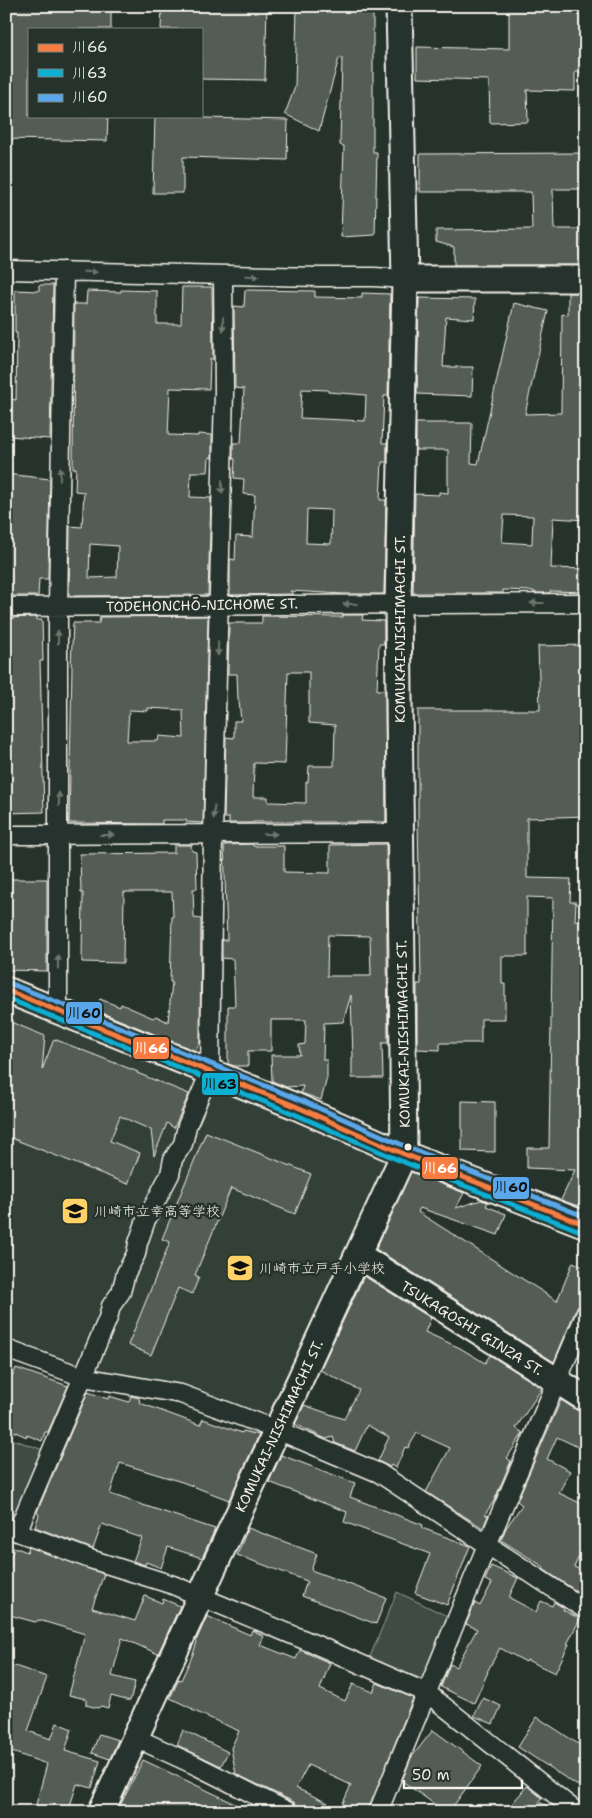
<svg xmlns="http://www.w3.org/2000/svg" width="592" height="1818" font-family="'Shantell Sans','Klee One',sans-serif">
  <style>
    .built { fill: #333f39 }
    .green { fill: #414b45; stroke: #9a9e96 }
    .building { fill: #525c55; stroke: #f4f1e8; fill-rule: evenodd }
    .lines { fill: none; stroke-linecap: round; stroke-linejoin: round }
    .street-casing { stroke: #f4f1e8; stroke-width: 21 }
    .secondary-casing { stroke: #f4f1e8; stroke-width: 29 }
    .street { stroke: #26332d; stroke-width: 18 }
    .secondary { stroke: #26332d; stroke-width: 25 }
    .bus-1-casing { stroke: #26332d; stroke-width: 9 }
    .bus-2-casing { stroke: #26332d; stroke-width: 9 }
    .bus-3-casing { stroke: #26332d; stroke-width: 9 }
    .bus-1 { stroke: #f77d43; stroke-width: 5 }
    .bus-2 { stroke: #0dafd3; stroke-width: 5 }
    .bus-3 { stroke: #5aa8eb; stroke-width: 5 }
    .oneway { fill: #6e766e }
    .bus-dot { fill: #f4f1e8; stroke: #26332d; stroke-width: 2 }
    .labels { text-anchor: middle; stroke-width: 5; stroke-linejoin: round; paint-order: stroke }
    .street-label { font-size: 14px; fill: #f4f1e8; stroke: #26332d }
    .poi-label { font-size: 14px; fill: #f4f1e8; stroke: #26332d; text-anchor: start }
    .line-badge { stroke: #26332d; stroke-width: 2 }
    .badge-label { font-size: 14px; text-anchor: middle; font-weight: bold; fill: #fff }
    .pale-badge-label { font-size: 14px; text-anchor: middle; font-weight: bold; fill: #111 }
  </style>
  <rect width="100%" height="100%" fill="#26332d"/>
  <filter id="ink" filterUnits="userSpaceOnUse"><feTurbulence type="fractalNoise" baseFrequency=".02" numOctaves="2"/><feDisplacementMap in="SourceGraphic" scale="10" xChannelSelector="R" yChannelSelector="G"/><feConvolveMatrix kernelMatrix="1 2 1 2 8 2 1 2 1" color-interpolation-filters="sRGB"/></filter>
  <g filter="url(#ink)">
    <path class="built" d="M6,1005L199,1080L78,1365L6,1342Z
      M212,1088L387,1159L389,1166L270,1420L96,1370Z"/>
    <path class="green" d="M6,1437L46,1451L15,1523L6,1520Z
      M397,1592L447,1616L422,1679L369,1659Z"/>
    <path class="building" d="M6,6H111V29H29V116H108L107,141L6,139Z
      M162,6H267L265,80L201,79V29H161Z
      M297,6H369V10H373V152H377L375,235L341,237L344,146L340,145L342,58H339L319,131L285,114L295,87Z
      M509,6H586V73L575,72V91L527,90L528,122L490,123L489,80L417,78V47L509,49Z
      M155,116H204V118L288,120L287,160L183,157V193H153Z
      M586,153V189H553L554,229H582L583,265H454V247L436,242V230L532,229L531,192H420V154Z
      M39,285H53L50,439L8,436L10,399L16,400L17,333H15V290L39,291Z
      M182,287H212L213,359H210L209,389L170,388L168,435L198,436V434L212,435V458L209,457L208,472H191L190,497L211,498L208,595L69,596L70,526L82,527L84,492L75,491L76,468H73L74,304H86L87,291L121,292V290L157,291V324H181ZM90,544L118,546L117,577L89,578Z
      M245,290L315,291V297L362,298V293L390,294L388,396H384L382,443H387V462H382L380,500H386L384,594H344L290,591L294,594L230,595V559L235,560L236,536L253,537L255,495L243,494L244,479L234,478L235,459H233V443H241L244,389L235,388L234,306L244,307ZM302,389L328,390V392L366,395L365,421L300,418ZM307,509L332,510L331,544L306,543Z
      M568,293H586V520L553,518L551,568L586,569V592L550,591V593H534V591L503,590V593H413L415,494L439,495V492L448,493V450H416V423H472L471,463L478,464L514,303L548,311L525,414L561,413L562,314L568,315ZM504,515L533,516L532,544L502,542Z
      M419,298L475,299L474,319L446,317L443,367H473L472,396L417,394Z
      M6,474L50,479L48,579H39L38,596H6V529L9,530L11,492H6Z
      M343,615H363L362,620L384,621V644H379L377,690H385L386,822H253V823H229V818H224L226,737L234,738V721H241L239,701L238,700L237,674H228L229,623H262V616L343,617ZM288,672H309V723L335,725L334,766H309L308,782H306V803L268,802V797H253L254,763L285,764Z
      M208,616L203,823L186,822V820H162V824L69,823L72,666L71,665L73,623H99L100,617ZM148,708L183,710L184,738L159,736L158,741H127L129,710L148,711Z
      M37,617V620H42L43,661H40L44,812L6,813V618Z
      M586,645V816L527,818V878L571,879L570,902H576L575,921H586V1209L561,1200L575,1170L527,1168V1148H549L553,898L527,897V956H502V984H505V1019H481V1043H440V1050L417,1049V984H421L418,819V710H540L538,646Z
      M253,844V846H284V872L330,873V845L386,844L388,1043H382L383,1078H352V1057H353L351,995L343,1022L324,1023L323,1060H327V1078L321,1100L301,1093L303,1086L286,1087L272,1081L271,1055H300L299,1045L305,1044L306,1020H271V1051H248V1066H235L228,1064V1006H235L233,959L222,958V940H227L224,845ZM328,935L370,936L371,976H327Z
      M174,845H191L192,851L196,852L197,889H193L194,918L201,919L200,1041L196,1051L95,1010L100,999L120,1007L121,1004L153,1018L156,1016L168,1022L172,982H170L172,917H173L172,892H124L123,963L82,962L83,893H81L80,854L174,853Z
      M6,879H47V971L6,970Z
      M6,1020L45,1036L42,1070L54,1039L138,1072L137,1073L189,1094L174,1128L167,1123L154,1156L151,1130L120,1116L110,1141L140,1153L128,1184L6,1136Z
      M462,1101L495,1102V1152L462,1151Z
      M206,1132L311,1174L295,1214L231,1188L195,1275L199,1277L192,1294L178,1288L151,1355L128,1345L170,1242L162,1239Z
      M411,1172L464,1193L456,1208L481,1200L488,1202L486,1206L506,1214L498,1235L420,1208L418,1212L557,1301L573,1262L586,1268V1303L580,1304L576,1309L554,1362L376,1249Z
      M364,1276L431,1318L425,1332L460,1348L485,1363L490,1355L542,1388L516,1428L523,1433L507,1458L511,1461L494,1501L485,1514L488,1516L483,1528L426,1492L450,1448L417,1433L408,1448L405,1447L396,1468L391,1465L390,1467L378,1461L389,1437L367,1425L355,1451L335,1443L333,1437L326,1439L295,1424L304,1405L344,1419L359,1390L320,1370Z
      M16,1368L68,1386L48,1432H45L42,1441L27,1435V1437L6,1428V1373L13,1376Z
      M88,1392L108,1399L109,1396L129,1402L131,1396L139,1398L140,1403L200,1425L203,1419L242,1433L243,1431L259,1435L229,1500L182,1482L120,1463L110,1494L215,1529L202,1558L168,1547L161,1568L146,1562L145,1565L133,1561L142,1538L102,1524L93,1549L35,1527L39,1515L37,1512Z
      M561,1400L578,1411L586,1413V1433L578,1447L557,1437L547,1459L570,1471L559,1493L586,1506V1542L574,1567L586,1572V1594L573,1589L543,1569L544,1567L501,1540L506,1528L522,1505L517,1501Z
      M281,1455L355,1483L350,1497L423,1525L422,1528L470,1546L447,1605L415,1593L430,1554L344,1522L347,1512L269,1482Z
      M248,1528L317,1554L311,1570L386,1598L376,1624L302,1596L307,1581L237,1555Z
      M14,1547L27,1552L29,1547L104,1574L92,1608L135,1621L145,1596L162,1603L163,1599L180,1606L158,1654L122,1638L112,1676L135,1682L130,1701L111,1696L108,1708L101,1706L98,1708L86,1705V1699L69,1695L85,1634L39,1620L35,1622L6,1614V1578L12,1564L9,1563Z
      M491,1566L518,1578L510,1595V1598L536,1612L541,1601L552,1606L554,1602L564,1608L563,1610L580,1619L567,1644H569L555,1673L527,1660L526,1662L500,1648L487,1672H488L474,1703L441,1687L450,1664L456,1667L477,1629L466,1624L475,1603L480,1606L492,1583L485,1580Z
      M207,1616L250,1635L252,1630L264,1636L260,1645L296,1659L300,1650L330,1663L320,1689L345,1701L353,1684L373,1692L377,1683L413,1698L368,1812H339L351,1785L308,1765L296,1788L328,1803L313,1807L311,1812H306L299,1808L294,1802L236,1774L231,1748L239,1731L192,1710L193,1709L170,1698L179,1679L181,1680L193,1654L197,1642L196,1641Z
      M6,1663L47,1677L28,1731L51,1739L57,1723L72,1729L65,1751L100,1761L92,1788L77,1784L68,1812H34L47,1764L6,1750Z
      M483,1698L501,1706L493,1724L474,1716Z
      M537,1717L586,1749V1775L578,1786L518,1747Z
      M183,1730L228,1752L221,1766L177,1745Z
      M433,1730L482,1766L449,1812H432L437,1806L402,1781L411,1758Z
      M99,1734L118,1740L110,1759L92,1753Z
      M143,1760L219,1796L251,1812H117Z
      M527,1786L542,1798L539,1802L560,1812H505Z"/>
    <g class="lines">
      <g class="street-casing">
        <path id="street" d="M6,270L319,277H374L405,279
          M6,607L586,603
          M6,835L401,833
          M58,1011V606L64,271
          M6,1349L83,1377L181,1394L277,1430L379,1473L586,1610
          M7,1528L90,1559L173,1585L319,1646L427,1693L577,1812
          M17,1532L108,1318L111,1306L121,1292L126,1273L136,1254L138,1243L146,1220L170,1174L173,1159L183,1144L187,1126L210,1072L213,834L224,392L223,275
          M136,1738L197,1766L289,1812
          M378,1812L487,1545L586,1313"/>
      </g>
      <g class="secondary-casing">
        <path id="secondary" d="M405,279H586
          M6,990L295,1106L404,1154L586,1225
          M358,1255L586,1399
          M101,1812L404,1154L398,604L405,279L399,6"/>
      </g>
      <use href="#street" class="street"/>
      <use href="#secondary" class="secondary"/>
      <g class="bus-1-casing">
        <path id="bus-1" d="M6,990L295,1106L404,1154L586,1225"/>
      </g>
      <g class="bus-2-casing">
        <path id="bus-2" d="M6,998L292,1113L401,1161L583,1232"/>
      </g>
      <g class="bus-3-casing">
        <path id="bus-3" d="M9,983L298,1099L407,1147L586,1217"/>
      </g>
      <use href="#bus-1" class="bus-1"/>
      <use href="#bus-2" class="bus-2"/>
      <use href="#bus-3" class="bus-3"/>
    </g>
    <defs><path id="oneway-solid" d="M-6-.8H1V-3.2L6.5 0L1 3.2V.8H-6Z" transform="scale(1.25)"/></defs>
    <g class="oneway">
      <use href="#oneway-solid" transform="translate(90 272) rotate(1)"/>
      <use href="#oneway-solid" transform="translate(252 276) rotate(1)"/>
      <use href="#oneway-solid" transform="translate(223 324) rotate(90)"/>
      <use href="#oneway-solid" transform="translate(60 474) rotate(-89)"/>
      <use href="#oneway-solid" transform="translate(222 487) rotate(91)"/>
      <use href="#oneway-solid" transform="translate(537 603) rotate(180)"/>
      <use href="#oneway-solid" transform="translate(350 604) rotate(180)"/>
      <use href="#oneway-solid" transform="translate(58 637) rotate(-90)"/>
      <use href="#oneway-solid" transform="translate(218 649) rotate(91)"/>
      <use href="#oneway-solid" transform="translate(59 799) rotate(-90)"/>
      <use href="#oneway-solid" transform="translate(214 812) rotate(92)"/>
      <use href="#oneway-solid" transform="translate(270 834)"/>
      <use href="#oneway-solid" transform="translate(107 835)"/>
      <use href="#oneway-solid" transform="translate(58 962) rotate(-90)"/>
    </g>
  </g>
  <defs>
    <g id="school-square" transform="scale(1.4375)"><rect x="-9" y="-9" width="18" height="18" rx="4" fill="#ffd166" stroke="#26332d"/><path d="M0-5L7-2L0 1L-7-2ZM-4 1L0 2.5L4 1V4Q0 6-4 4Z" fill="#111"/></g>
  </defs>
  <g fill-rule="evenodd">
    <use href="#school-square" x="75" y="1211"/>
    <use href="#school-square" x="240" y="1268"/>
  </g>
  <circle class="bus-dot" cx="408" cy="1147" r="4.5"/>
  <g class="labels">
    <g class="street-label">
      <text transform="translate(202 605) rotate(-1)" y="5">TODEHONCHŌ-NICHOME ST.</text>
      <text transform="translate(400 629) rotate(-90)" y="5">KOMUKAI-NISHIMACHI ST.</text>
      <text transform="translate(403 1034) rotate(-91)" y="5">KOMUKAI-NISHIMACHI ST.</text>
      <text transform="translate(472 1328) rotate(32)" y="5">TSUKAGOSHI GINZA ST.</text>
      <text transform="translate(279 1426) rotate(-65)" y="5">KOMUKAI-NISHIMACHI ST.</text>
    </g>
    <g class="poi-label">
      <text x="94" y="1216">川崎市立幸高等学校</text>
      <text x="259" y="1273">川崎市立戸手小学校</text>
    </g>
  </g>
  <g class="line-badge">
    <rect x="65" y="1001" width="38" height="24" rx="5" fill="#5aa8eb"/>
    <rect x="132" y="1036" width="38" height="24" rx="5" fill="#f77d43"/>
    <rect x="201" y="1072" width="38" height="24" rx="5" fill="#0dafd3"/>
    <rect x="421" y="1156" width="38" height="24" rx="5" fill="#f77d43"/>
    <rect x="492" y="1176" width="38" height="24" rx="5" fill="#5aa8eb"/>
  </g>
  <g class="badge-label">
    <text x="151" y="1053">川66</text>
    <text x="440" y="1173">川66</text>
  </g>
  <g class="pale-badge-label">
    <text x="84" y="1018">川60</text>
    <text x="220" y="1089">川63</text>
    <text x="511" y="1192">川60</text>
  </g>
  <rect width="592" height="1818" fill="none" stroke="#26332d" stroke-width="25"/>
  <rect x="12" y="12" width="567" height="1793" fill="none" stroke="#f4f1e8" stroke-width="2" filter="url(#ink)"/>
  <rect x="28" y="28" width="175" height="90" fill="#26332d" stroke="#787f78"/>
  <rect x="38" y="44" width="25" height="8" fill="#f77d43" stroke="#787f78"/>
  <text x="72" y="52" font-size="15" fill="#f4f1e8">川66</text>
  <rect x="38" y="69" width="25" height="8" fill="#0dafd3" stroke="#787f78"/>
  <text x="72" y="78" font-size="15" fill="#f4f1e8">川63</text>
  <rect x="38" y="94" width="25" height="8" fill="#5aa8eb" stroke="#787f78"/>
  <text x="72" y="102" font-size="15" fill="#f4f1e8">川60</text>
  <path d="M404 1780v8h118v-8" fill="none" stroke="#f4f1e8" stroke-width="2.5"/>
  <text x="412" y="1780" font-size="15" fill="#f4f1e8" stroke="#26332d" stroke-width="4" paint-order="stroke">50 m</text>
</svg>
